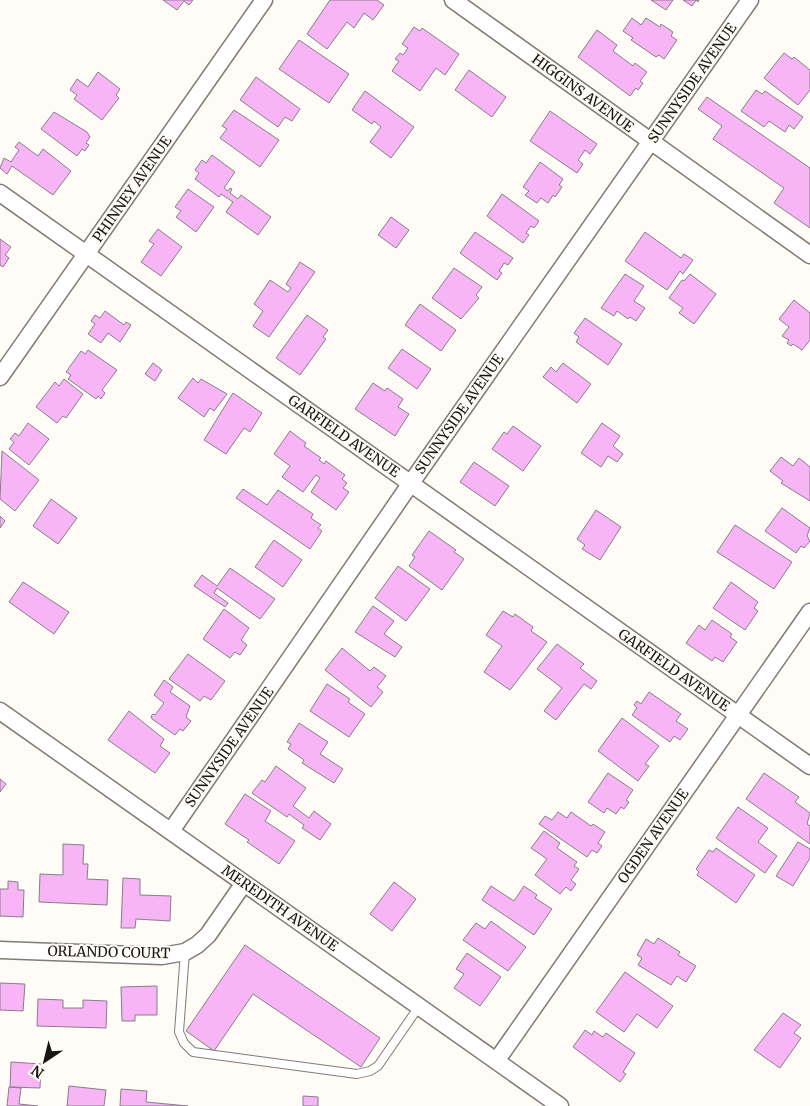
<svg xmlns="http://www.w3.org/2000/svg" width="810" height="1106" font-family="Merriweather,serif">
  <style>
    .building { fill: #f7b5f5; stroke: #867f86 }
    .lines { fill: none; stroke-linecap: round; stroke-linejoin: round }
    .lane-casing { stroke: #807b74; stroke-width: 10 }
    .street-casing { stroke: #807b74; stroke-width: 19 }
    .lane { stroke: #fff; stroke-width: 8 }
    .street { stroke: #fff; stroke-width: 16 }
    .labels { text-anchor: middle; stroke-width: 4; stroke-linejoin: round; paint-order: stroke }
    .street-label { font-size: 14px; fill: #181613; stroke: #fffbf6 }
  </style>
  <rect width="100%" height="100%" fill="#fffbf6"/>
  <path class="building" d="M163,0H193L189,5L184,1L177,10Z
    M330,0H377L384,5L373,20L364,13L354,28L347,22L327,49L307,34Z
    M651,0H673L666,10Z
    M683,0H699L698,2L696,0L692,6Z
    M632,18L641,25L646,18L660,27L661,24L673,32L671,36L677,40L664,59L659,55L656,57L631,40L633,38L623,31Z
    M414,27L420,31L422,28L459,54L445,75L436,68L420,91L392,71L399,61L395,59L400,53L403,55L408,48L402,44Z
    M597,30L617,45L613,51L633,66L635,63L647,72L640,81L643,83L638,90L636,88L630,96L578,57Z
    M299,40L349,74L329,103L279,69Z
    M784,53L792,59L794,57L810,70V90L798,105L764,78Z
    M469,70L506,97L492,117L455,90Z
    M98,72L120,89L116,95L119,98L102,120L74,99L77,95L70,90L77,79L88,87Z
    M256,77L300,109L292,121L285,117L278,127L240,100Z
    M756,90L762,94L765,91L803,117L794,129L789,125L785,132L769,121L764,127L741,111Z
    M365,91L414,127L391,158L370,142L381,127L374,121L372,124L352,110Z
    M707,97L810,168V228L774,203L784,188L713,139L722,126L698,109Z
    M234,110L279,140L260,167L220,138L227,129L222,126Z
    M550,111L597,144L590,154L585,150L578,160L583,164L577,173L530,141Z
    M54,112L87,132L90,137L86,143L89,145L85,151L82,149L77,156L41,129Z
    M19,142L38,156L43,149L71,171L53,195L12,166L7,174L0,168L4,158L11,162L19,150L15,147Z
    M212,155L235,172L224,188L228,191L230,188L232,189L230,193L238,199L241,195L271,217L258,235L226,212L233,202L221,194L219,197L195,179L199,173L195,170L202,160L206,163Z
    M540,162L563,179L559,185L562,187L555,197L553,195L548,203L541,198L537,203L525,195L529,191L523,187Z
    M188,189L214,207L196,232L176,217L181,211L175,207Z
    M502,194L539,221L534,228L531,226L526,233L529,235L523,243L487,216Z
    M391,217L409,230L396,248L378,235Z
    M158,229L182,247L161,276L141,262L154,244L149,241Z
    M475,232L513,258L508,265L504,263L499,271L502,273L497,280L460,253Z
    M645,232L681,258L684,254L693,260L683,274L680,271L667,290L625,261Z
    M0,239L11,247L5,255L9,258L3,267L0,265Z
    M300,262L315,272L269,337L253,326L263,311L254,304L270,280L288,292L291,288L286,284Z
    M454,268L482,287L476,295L479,298L461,319L432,298Z
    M625,274L644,286L634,301L645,308L636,321L630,317L628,319L617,311L614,316L601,308Z
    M690,274L716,294L694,324L679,313L683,308L669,298L682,280L684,281Z
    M794,300L810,313V340L802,350L793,344L791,346L787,343L789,340L782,336L789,327L779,319Z
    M420,304L456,330L441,351L405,325Z
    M105,311L124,325L126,322L131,325L120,342L108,333L101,343L88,334L95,324L91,321L95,315L100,318Z
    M307,315L328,330L323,337L326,339L300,375L276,358Z
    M585,318L622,344L608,365L576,342L579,337L574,333Z
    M402,349L431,369L417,389L388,368Z
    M88,350L117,370L102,390L105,393L101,399L98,396L96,399L68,379L71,375L66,372L81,351L85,354Z
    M153,363L162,370L155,381L145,374Z
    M563,363L591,384L577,403L543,377L551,367L556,372Z
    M193,378L198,383L201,379L227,394L214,411L210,408L204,417L178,398Z
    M64,379L83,394L66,418L63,416L57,423L36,407L55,382L59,386Z
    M373,383L385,391L387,388L403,399L398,407L409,414L395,436L355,409Z
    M233,393L262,413L250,432L244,428L226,454L204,440Z
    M28,423L49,439L29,465L9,449L14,442L10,439L15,433L19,436Z
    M602,423L620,436L613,446L623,454L617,462L608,456L601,467L581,453Z
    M513,426L541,446L523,471L492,449L504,432L507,434Z
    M290,431L306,443L304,446L321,458L319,460L324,464L326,461L345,475L342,479L347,483L343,488L349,492L336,510L311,492L320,478L316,475L303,492L282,477L290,466L274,454Z
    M2,451L39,480L15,511L0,499Z
    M781,457L793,466L799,458L810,467V501L781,483L783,481L770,471Z
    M474,462L509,486L495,506L460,482Z
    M243,489L267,505L278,490L313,514L311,518L321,525L318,528L322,531L310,549L236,498Z
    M51,499L77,518L58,544L33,526Z
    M782,508L810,528L807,536L810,541L804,548L801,546L796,553L765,531Z
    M596,510L621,527L600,560L582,549L585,545L577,539Z
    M0,516L5,521L0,528Z
    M735,525L792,562L774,589L717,552Z
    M429,531L456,550L454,552L464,559L442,590L409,566L415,557L412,555Z
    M274,540L302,560L283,587L255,567Z
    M398,566L430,589L406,621L375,598Z
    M230,568L275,599L260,619L217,588L214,593L228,603L225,607L194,586L202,575L217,586Z
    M23,582L69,612L54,634L9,602Z
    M731,582L758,602L754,608L758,611L745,630L713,608Z
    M373,606L394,621L384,634L402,647L395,657L355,632Z
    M224,609L249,628L241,640L247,645L240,655L235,652L230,658L203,639Z
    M503,611L513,617L515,614L533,627L531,631L547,642L510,690L484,672L502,646L486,635Z
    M712,620L732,634L730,637L737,642L723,662L715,657L712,661L686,643L699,625L705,630Z
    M557,644L584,664L580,668L597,681L591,689L584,684L556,720L544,711L562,688L537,669Z
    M342,648L370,671L374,667L386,676L377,687L383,692L371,707L325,670Z
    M188,654L225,681L211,700L204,696L200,701L169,679Z
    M164,680L173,687L170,692L190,706L186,717L191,721L183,731L180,729L175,735L152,719L151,716L153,714L155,715L164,703L154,695Z
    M327,684L350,699L348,702L365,714L349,737L310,711Z
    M649,692L681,714L676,721L688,729L680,740L674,736L670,742L632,715L637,708L634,705L637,701L641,704Z
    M129,711L164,739L160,746L170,753L155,773L108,740Z
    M622,718L659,746L645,764L649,766L638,781L598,751Z
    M299,723L328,742L320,754L343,769L334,783L302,763L304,760L288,749L291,744L287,742Z
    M276,766L306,788L293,806L309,818L314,811L331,824L320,840L302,828L304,825L289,814L287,817L252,793L262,780L265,782Z
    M608,773L633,790L626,800L629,802L624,809L621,807L616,814L607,808L604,813L588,802Z
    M764,773L799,797L795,802L810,813L807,824L810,826V844L746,799Z
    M0,779L6,784L0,792Z
    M245,794L271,811L265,821L295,841L279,864L247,842L249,840L225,824Z
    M738,807L768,828L758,842L777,856L765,873L716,838Z
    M558,812L567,818L571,812L591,826L593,824L605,832L598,843L602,846L597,853L592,850L587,857L539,824L545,816L552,820Z
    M544,831L560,843L557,848L577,862L574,866L579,869L571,880L576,884L571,891L566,887L560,894L535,875L547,859L531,848Z
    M798,842L810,849V858L793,886L776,876Z
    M63,844L84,845L83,864H88L87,879L108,880L107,905L39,902L40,874L63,875Z
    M716,848L755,875L736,903L697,875L699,872L696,869L709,850L713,852Z
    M123,878L140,879V895L171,896L170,921L136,919L135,928H121Z
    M8,881L18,882V890H24L23,917L0,916V889H8Z
    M394,882L416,899L392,931L370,914Z
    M491,886L514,901L524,886L537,895L535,898L552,909L534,935L482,900Z
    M491,921L526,947L508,971L463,940L476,923L485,929Z
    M658,938L680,952L678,955L696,966L686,982L677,976L671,985L638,965L642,958L637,955L646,939L654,944Z
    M245,945L380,1038L361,1067L253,994L214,1051L186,1031Z
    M467,953L501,977L480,1006L454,988L464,974L456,969Z
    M625,972L673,1006L657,1028L637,1014L624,1032L596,1012Z
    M0,983L25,984L23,1011L0,1010Z
    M157,986V1015H135V1021H122L121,987Z
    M38,999L63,1000V1008H83V1000L107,1001L106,1028L37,1026Z
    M783,1013L801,1025L794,1033L801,1038L780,1068L754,1050Z
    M585,1030L592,1035L594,1031L603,1037L606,1033L635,1053L623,1072L626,1074L620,1082L573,1047Z
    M11,1062L41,1064L40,1088L10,1087Z
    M69,1086L106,1090L104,1106H67Z
    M9,1087L21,1088L19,1104L38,1106H7Z
    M121,1089L147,1091L146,1102L188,1106H120Z
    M303,1096L318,1097V1106H303Z"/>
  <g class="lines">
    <g class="lane-casing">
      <path id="lane" d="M185,952L179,1032L184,1043L193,1052L357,1074L370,1071L378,1066L420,1005"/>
    </g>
    <g class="street-casing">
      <path id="street" d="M453,0L810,255
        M0,193L810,766
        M0,377L264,0
        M0,711L560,1106
        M171,831L411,483L750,0
        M0,950L162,956L185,952L197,945L208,935L244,883
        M497,1060L810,612"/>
    </g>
    <use href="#lane" class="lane"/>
    <use href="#street" class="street"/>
  </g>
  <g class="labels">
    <g class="street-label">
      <text transform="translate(692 83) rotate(-55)" y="5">SUNNYSIDE AVENUE</text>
      <text transform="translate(583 93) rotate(36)" y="5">HIGGINS AVENUE</text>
      <text transform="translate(132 189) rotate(-55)" y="5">PHINNEY AVENUE</text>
      <text transform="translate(459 414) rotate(-55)" y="5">SUNNYSIDE AVENUE</text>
      <text transform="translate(344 436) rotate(35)" y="5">GARFIELD AVENUE</text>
      <text transform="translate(674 670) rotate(35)" y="5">GARFIELD AVENUE</text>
      <text transform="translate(229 747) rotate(-55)" y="5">SUNNYSIDE AVENUE</text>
      <text transform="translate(653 836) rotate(-55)" y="5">OGDEN AVENUE</text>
      <text transform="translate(280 908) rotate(35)" y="5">MEREDITH AVENUE</text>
      <text transform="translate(109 952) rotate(1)" y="5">ORLANDO COURT</text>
    </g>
  </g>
  <g transform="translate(45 1061) rotate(215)" stroke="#fffbf6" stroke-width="4" paint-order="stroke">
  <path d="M0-4L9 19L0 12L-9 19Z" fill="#181613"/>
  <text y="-8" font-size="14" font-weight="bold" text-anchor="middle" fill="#181613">N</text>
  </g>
</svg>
